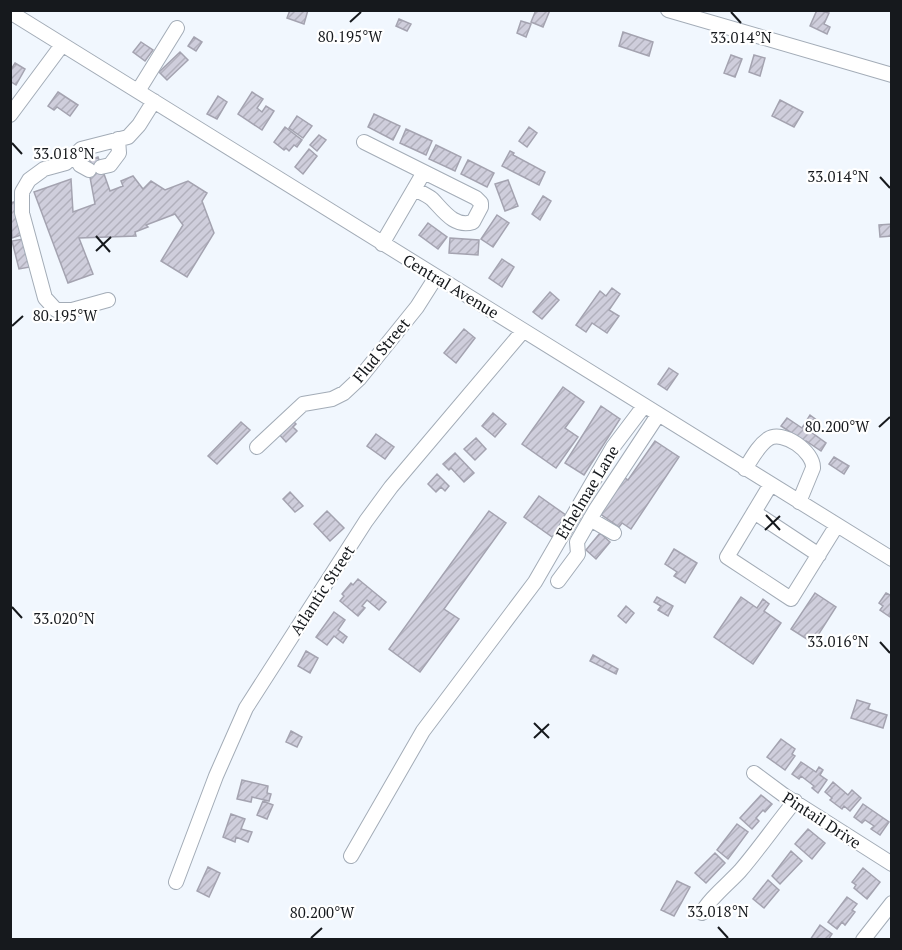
<svg xmlns="http://www.w3.org/2000/svg" width="902" height="950" font-family="'PT Serif',serif">
  <style>
    .building { fill: url(#building-hatch); stroke: #a4a3b0; stroke-width: 1.5 }
    .lines { fill: none; stroke-linecap: round; stroke-linejoin: round }
    .minor-casing { stroke: #a3acb7; stroke-width: 16 }
    .minor { stroke: #fff; stroke-width: 14 }
    .ticks { fill: none; stroke: #16191d; stroke-width: 2 }
    .labels { text-anchor: middle; stroke-width: 4.5; stroke-linejoin: round; paint-order: stroke }
    .street-label { font-size: 16px; fill: #16191d; stroke: #fff }
    .ticks-label { font-size: 15px; text-anchor: middle; fill: #16191d; stroke: #fff; stroke-width: 4.5; stroke-linejoin: round; paint-order: stroke }
  </style>
  <defs>
    <pattern id="building-hatch" width="6" height="6" patternUnits="userSpaceOnUse" patternTransform="scale(1.5)"><rect width="6" height="6" fill="#cfcedc"/><path d="M-1 1l2-2M0 6l6-6M5 7l2-2" fill="none" stroke="#b1b0bc"/></pattern>
  </defs>
  <rect width="100%" height="100%" fill="#f1f7fe"/>
  <path class="building" d="M290,10H308L304,24L287,18Z
    M536,10H550L543,27L531,22Z
    M817,10L829,13L824,24L830,27L827,34L810,26Z
    M399,19L411,24L407,31L396,26Z
    M521,21L531,24L526,37L517,33Z
    M623,32L653,42L649,56L619,46Z
    M194,37L202,42L196,51L188,46Z
    M141,42L153,50L145,61L133,52Z
    M180,52L188,60L167,80L159,72Z
    M731,55L742,59L735,77L724,73Z
    M754,55L765,58L760,76L749,72Z
    M15,63L25,69L16,85L10,81V67L12,68Z
    M58,92L78,105L70,116L57,107L54,110L48,106Z
    M252,92L263,99L257,108L262,112L266,106L274,111L262,130L238,114Z
    M218,96L227,102L217,119L207,114Z
    M780,100L803,112L794,127L772,116Z
    M374,114L400,126L393,140L368,127Z
    M297,116L312,126L303,138L289,128Z
    M285,127L302,140L297,147L294,145L289,151L286,148L284,150L274,142Z
    M529,127L537,133L527,147L519,141Z
    M406,129L432,141L426,155L400,143Z
    M319,135L326,140L317,151L310,145Z
    M436,145L461,157L455,171L429,159Z
    M309,149L317,156L303,174L295,167Z
    M510,151L514,153L513,155L545,172L539,185L502,166Z
    M98,157L110,191L123,186L121,181L133,176L143,189L151,181L165,190L188,181L207,193L202,201L214,233L187,277L161,261L183,225L175,214L146,225L148,227L135,232L136,236L79,238L93,274L68,283L34,192L71,179L73,212L95,204L87,161Z
    M468,160L494,173L487,187L461,174Z
    M508,180L518,206L505,211L495,184Z
    M543,196L551,201L540,220L532,214Z
    M14,202L24,234L12,238L10,203Z
    M497,215L509,223L493,247L481,239Z
    M428,223L447,237L438,249L419,235Z
    M892,224V236L880,237L879,225Z
    M450,238L479,240L478,255L449,253Z
    M23,239L30,267L19,269L12,241Z
    M502,259L514,267L502,287L489,278Z
    M612,288L620,294L609,310L619,316L607,333L592,323L586,332L576,325L600,291L606,296Z
    M550,292L559,300L542,319L533,312Z
    M464,329L475,338L456,363L444,353Z
    M669,368L678,374L667,390L658,384Z
    M563,387L584,402L565,428L578,437L556,468L522,444Z
    M601,406L620,419L584,475L565,463Z
    M493,413L506,424L495,437L482,426Z
    M810,415L818,421L811,432L826,443L821,451L806,441L803,444L798,437L781,426L787,418L802,428Z
    M292,420L296,424L293,427L297,431L286,442L278,433Z
    M241,422L250,430L217,464L208,456Z
    M376,434L394,447L385,459L367,446Z
    M476,438L486,449L475,460L464,449Z
    M655,441L679,457L631,529L622,523L619,527L599,513L623,477L628,480Z
    M455,453L474,473L464,482L451,468L449,470L443,464Z
    M834,457L849,466L844,474L829,464Z
    M437,474L449,486L445,491L441,487L436,492L428,484Z
    M290,492L303,506L295,512L283,499Z
    M539,496L570,518L555,539L524,517Z
    M327,511L344,528L330,541L314,524Z
    M489,511L506,523L444,609L459,619L420,672L389,649Z
    M600,533L610,542L596,559L586,550Z
    M674,549L697,563L685,583L674,576L677,572L665,564Z
    M358,579L386,602L379,610L367,600L362,606L365,608L358,616L340,601L344,596L342,594L351,583L353,585Z
    M815,593L836,607L813,643L791,629Z
    M886,593L892,596L890,617L880,610L883,606L879,603Z
    M657,597L673,606L668,616L658,610L661,606L654,602Z
    M741,597L757,608L763,599L769,604L764,611L781,623L753,664L714,637Z
    M626,606L634,613L626,623L618,616Z
    M334,612L345,620L338,630L347,637L343,643L334,636L327,645L316,637Z
    M306,651L318,658L310,673L298,666Z
    M593,655L618,669L616,674L590,661Z
    M857,700L870,704L868,709L887,715L883,728L851,718Z
    M291,731L302,737L297,747L286,742Z
    M781,739L795,749L792,754L795,756L785,770L767,757Z
    M801,762L816,772L819,767L823,770L820,775L827,780L818,793L812,788L814,786L801,776L799,779L792,774Z
    M242,780L268,786L267,793L271,794L269,801L252,797L251,802L237,799Z
    M833,782L848,795L852,790L861,798L850,811L844,806L842,809L830,800L832,798L825,792Z
    M761,795L772,804L765,812L763,810L756,818L759,821L752,829L740,818Z
    M263,801L273,805L267,819L257,815Z
    M863,804L889,822L880,835L871,829L874,826L865,820L862,823L854,817Z
    M231,814L245,819L241,829L252,832L248,842L236,837L235,842L223,837Z
    M737,824L748,832L728,859L717,850Z
    M808,829L825,843L812,859L795,844Z
    M791,851L802,861L780,884L772,876Z
    M715,853L725,863L706,883L695,873Z
    M208,867L220,873L209,897L197,891Z
    M863,868L880,882L867,899L854,888L856,885L852,882Z
    M768,880L779,890L764,908L753,899Z
    M677,881L690,887L674,916L661,910Z
    M847,897L857,904L852,910L855,912L845,925L842,922L837,929L828,922Z
    M820,925L832,934L828,940H810Z"/>
  <g class="lines">
    <g class="minor-casing">
      <path id="minor" d="M668,10L892,75
        M10,12L892,559
        M138,91L177,28
        M10,115L62,45
        M364,142L424,172
        M74,155L80,165L89,170
        M101,167L110,165L119,153L118,139
        M382,244L424,172L476,198L481,203V207L473,222C454,228 443,210 432,199C427,195 420,192 414,189
        M108,300L72,310H56L45,298L22,213V192L29,180L44,169L66,163L81,149L128,137L139,125L154,101
        M257,447L303,404L332,399L344,393L359,379L417,307L436,277
        M745,469C752,458 758,446 768,439C783,429 814,452 813,468L799,502
        M771,484L727,557L791,599L837,525
        M754,512L819,555
        M590,519L614,533
        M558,581L578,554L577,542L596,509L658,415
        M754,773L785,796L892,864
        M351,856L423,731L535,582L613,447L644,406
        M176,882L216,776L246,708L366,521L391,487L523,331
        M702,913C708,900 729,883 740,871C759,849 776,824 795,801
        M863,940L892,903"/>
    </g>
    <use href="#minor" class="minor"/>
  </g>
  <path class="ticks" d="M731,12L741,23M350,22L361,12M12,143L22,154M880,177L890,188M96,236L110,252M96,251L111,237M12,326L23,316M879,427L890,417M766,515L780,530M765,530L780,516M12,607L22,618M880,642L890,653M534,723L549,738M534,738L549,724M718,927L728,938M311,938L322,928"/>
  <g class="labels">
    <g class="street-label">
      <text transform="translate(451 286) rotate(31)" y="6">Central Avenue</text>
      <text transform="translate(381 350) rotate(-50)" y="6">Flud Street</text>
      <text transform="translate(587 492) rotate(-59)" y="6">Ethelmae Lane</text>
      <text transform="translate(322 590) rotate(-57)" y="6">Atlantic Street</text>
      <text transform="translate(822 820) rotate(33)" y="6">Pintail Drive</text>
    </g>
  </g>
  <g class="ticks-label">
    <text x="350" y="42">80.195°W</text>
    <text x="741" y="43">33.014°N</text>
    <text x="64" y="159">33.018°N</text>
    <text x="838" y="182">33.014°N</text>
    <text x="65" y="321">80.195°W</text>
    <text x="837" y="432">80.200°W</text>
    <text x="64" y="624">33.020°N</text>
    <text x="838" y="647">33.016°N</text>
    <text x="718" y="917">33.018°N</text>
    <text x="322" y="918">80.200°W</text>
  </g>
  <rect width="902" height="950" fill="none" stroke="#16191d" stroke-width="24"/>
</svg>
